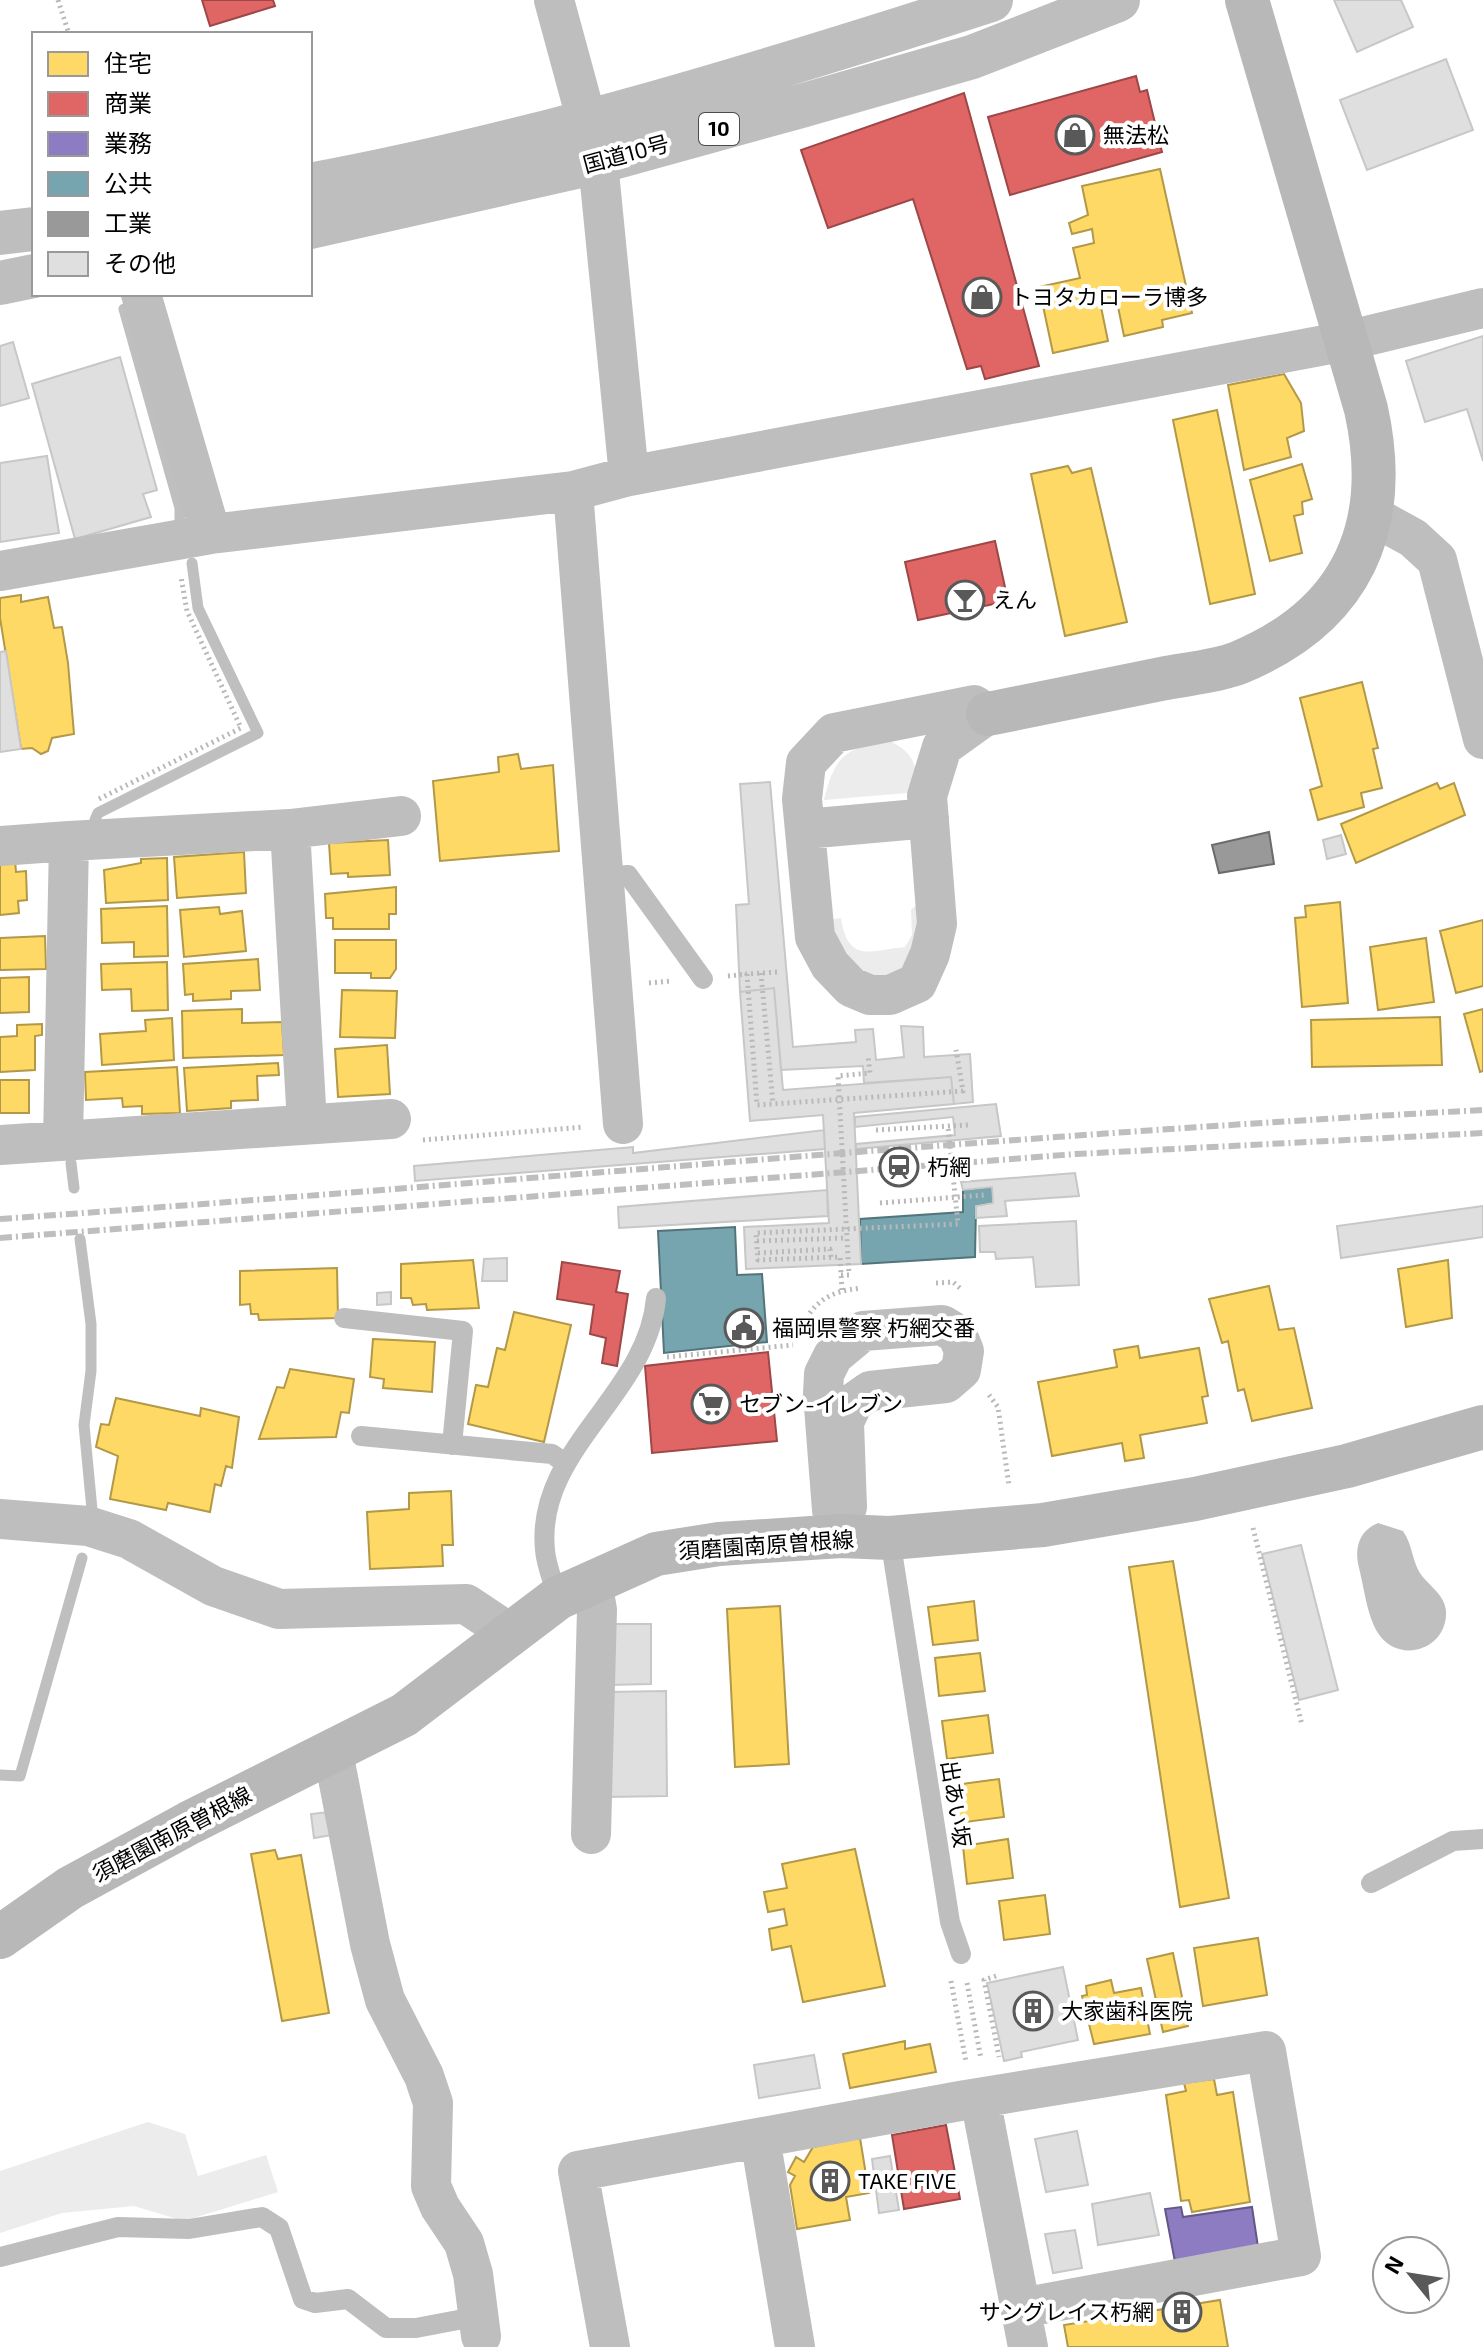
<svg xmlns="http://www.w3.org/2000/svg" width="1483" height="2347" font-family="'Exo 2','Noto Sans JP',sans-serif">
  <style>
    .green { fill: #ececec }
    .water { fill: #bfbfbf }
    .homes { fill: #ffd966; stroke: #b29847; stroke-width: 2 }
    .shops { fill: #e06666; stroke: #9d4747; stroke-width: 2 }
    .offices { fill: #8e7cc3; stroke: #635788; stroke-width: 2 }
    .public { fill: #76a5af; stroke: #53747a; stroke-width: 2 }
    .industry { fill: #999; stroke: #6b6b6b; stroke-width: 2 }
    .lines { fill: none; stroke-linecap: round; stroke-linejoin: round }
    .stream { stroke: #bfbfbf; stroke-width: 11 }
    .building { fill: #dfdfdf; stroke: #c7c7c7; stroke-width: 2 }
    .path { stroke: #b9b9b9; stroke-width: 5; stroke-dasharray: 2 4; stroke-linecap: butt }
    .lane { stroke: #bebebe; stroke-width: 20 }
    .street { stroke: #bebebe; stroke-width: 40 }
    .secondary { stroke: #b8b8b8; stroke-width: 44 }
    .highway { stroke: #bebebe; stroke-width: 44 }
    .rail { stroke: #bebebe; stroke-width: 6; stroke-dasharray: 12 4 2 4; stroke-linecap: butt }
    .labels { text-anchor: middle; stroke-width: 8; stroke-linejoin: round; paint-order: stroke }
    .shield { fill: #fff; stroke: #4c4c4c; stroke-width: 2 }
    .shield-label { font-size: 20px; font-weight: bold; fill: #000 }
    .poi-label { font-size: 22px; fill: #000; stroke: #fff; text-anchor: start }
    .street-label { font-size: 22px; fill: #000; stroke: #fff }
  </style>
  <rect width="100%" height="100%" fill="#fff"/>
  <path class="green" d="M886,739C915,753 915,762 919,792L824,800C835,755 844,751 886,739Z
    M915,906L924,907L906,968L893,978L858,975L827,920L841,918C848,963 868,951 905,947L912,935L911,910Z
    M148,2122L185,2134L198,2176L266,2155L278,2192L184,2221L134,2206L62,2213L0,2233V2171Z"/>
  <path class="water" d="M1378,1523L1403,1531C1413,1545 1412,1563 1422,1576C1431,1587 1445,1596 1446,1611C1448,1650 1398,1665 1378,1633C1367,1616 1364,1587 1359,1568C1354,1548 1359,1531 1378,1523Z"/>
  <path class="homes" d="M1160,169L1192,313L1162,320L1163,327L1124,336L1116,297L1100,302L1108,341L1053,353L1039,287L1080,278L1073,248L1094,243L1092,229L1072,234L1069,223L1088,215L1082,186Z
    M1284,374L1301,403L1304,431L1287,438L1291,457L1244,470L1228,385Z
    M1217,410L1255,594L1210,604L1173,420Z
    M1302,464L1312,499L1302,502L1303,514L1294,516L1302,553L1270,561L1250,480Z
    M1068,466L1072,473L1091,468L1127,622L1065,636L1031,474Z
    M21,595V602L48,597L54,628L62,627L68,663L74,734L52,738L48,751L41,754L32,748L21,749L0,618V598Z
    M1362,682L1378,748L1373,749L1382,788L1361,793L1364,807L1318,820L1310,790L1322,786L1300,698Z
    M518,754L521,769L553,765L559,851L440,861L433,781L499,772L498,757Z
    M1437,783L1440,789L1454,783L1465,815L1356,863L1341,824Z
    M388,840L390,875L348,877V873L331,874L329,843Z
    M244,852L246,893L177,898L174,857Z
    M167,858L168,900L106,903L104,870L141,863V859Z
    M15,860L16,872L26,871L27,900L18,901L19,913L0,915V861Z
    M396,887V914H389V929H333V918H326L325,894Z
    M1340,902L1348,1003L1302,1007L1295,918L1306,917L1305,906Z
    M167,906L168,956L134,957V942L102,943L101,909Z
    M219,907L220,914L242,911L246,951L184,957L180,910Z
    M1483,920V986L1456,993L1440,931Z
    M45,936L46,969L0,970V938Z
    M1426,938L1434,1002L1378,1010L1370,947Z
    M335,940H396V969L390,978H371V973H335Z
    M258,959L260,990L231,991V999L193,1001V994L185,995L183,964Z
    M167,962L168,1010L132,1011L131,989L102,990L101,964Z
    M29,977V1012L0,1013V978Z
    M342,990L397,991L395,1038L340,1037Z
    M242,1009V1023L282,1022L284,1055L183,1058L182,1011Z
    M1483,1009V1071L1480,1072L1464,1014Z
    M1440,1017L1442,1065L1312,1067L1311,1020Z
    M172,1018L174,1060L102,1065L100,1034L146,1031L145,1020Z
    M42,1024V1035L35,1036V1070L0,1072V1037L17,1036V1025Z
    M387,1045L390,1094L338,1097L335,1049Z
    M278,1063L279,1075L257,1076L258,1100L231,1101V1108L187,1111L184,1068Z
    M177,1067L180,1113L142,1114V1106L123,1107L122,1098L86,1100L85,1072Z
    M0,1080H29V1113H0Z
    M473,1260L479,1308L427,1310L426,1304L413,1305L411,1298H401V1264Z
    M1448,1260L1452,1318L1406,1327L1398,1269Z
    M337,1268L338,1318L259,1320L258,1314H251L250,1304L240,1305V1271Z
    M1269,1286L1279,1330L1294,1328L1312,1408L1252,1421L1244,1389L1238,1391L1228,1341L1222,1343L1209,1299Z
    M514,1312L571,1325L544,1442L468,1424L476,1385L488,1387L497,1348L505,1350Z
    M373,1339L435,1342L432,1392L383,1388L384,1379L370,1377Z
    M1138,1346L1140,1358L1199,1348L1208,1396L1202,1397L1207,1423L1140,1435L1144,1458L1125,1461L1122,1443L1052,1456L1038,1382L1117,1367L1114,1350Z
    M290,1369L354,1379L349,1413L341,1412L336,1437L259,1439L277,1387L284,1388Z
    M116,1398L200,1416L201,1408L239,1417L232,1468L226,1466L221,1486L215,1484L210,1512L168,1503L166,1510L110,1499L118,1456L96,1447L101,1424L109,1425Z
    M451,1491L453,1545H442L443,1566L370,1569L367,1512L409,1509V1493Z
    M1173,1561L1229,1898L1180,1907L1129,1567Z
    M974,1601L978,1640L933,1645L928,1607Z
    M780,1606L789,1764L735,1767L727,1609Z
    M980,1653L985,1691L939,1696L935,1658Z
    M988,1715L993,1753L947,1759L942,1721Z
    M999,1779L1004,1817L958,1823L954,1785Z
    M1008,1839L1013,1878L967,1884L963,1846Z
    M855,1849L885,1986L803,2002L791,1946L772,1950L769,1929L787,1925L784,1909L768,1912L764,1892L787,1888L782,1864Z
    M275,1850L278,1859L301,1855L329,2013L282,2021L251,1854Z
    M1045,1895L1050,1934L1004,1940L999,1901Z
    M1258,1938L1267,1995L1203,2006L1194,1948Z
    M1173,1953L1188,2026L1163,2032L1147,1959Z
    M1111,1980L1114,1993L1141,1988L1150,2034L1094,2044L1082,1996L1087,1995L1086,1986Z
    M905,2041V2049L930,2044L936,2072L850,2088L843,2054Z
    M1214,2079L1217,2095L1233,2092L1250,2202L1192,2212L1189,2200L1181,2201L1166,2095L1186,2091L1184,2083Z
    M860,2138L869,2193L846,2197L850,2220L797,2229L790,2185L795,2176L788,2172L796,2157L804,2162L813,2147Z
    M1220,2300L1228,2347H1068L1064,2325Z"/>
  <path class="shops" d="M202,0H273L275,6L210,26Z
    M1136,76L1140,92L1147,90L1162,152L1010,195L988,117Z
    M964,93L1039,366L985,379L981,366L967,369L913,199L828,228L801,150Z
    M995,541L1008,601L918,620L905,562Z
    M562,1262L620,1271L616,1292L628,1294L617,1366L602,1363L606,1338L590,1334L594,1305L557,1299Z
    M768,1352L777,1441L652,1453L645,1366Z
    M946,2125L960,2199L904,2209L892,2135Z"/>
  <path class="offices" d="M1181,2207L1183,2217L1252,2207L1258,2247L1175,2262L1165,2209Z"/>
  <path class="public" d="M992,1187L993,1203L976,1206L975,1257L861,1264L860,1219L963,1212V1190Z
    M735,1227L737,1275L762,1274L767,1342L664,1353L658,1231Z"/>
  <path class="industry" d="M1269,832L1274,864L1219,873L1212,845Z"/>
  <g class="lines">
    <path class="stream" d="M124,309L180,508V527
      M95,820L98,813L258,733L198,608L192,563
      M71,1163L74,1188
      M80,1239L91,1324V1371L84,1425L93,1520
      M0,1775L20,1776L82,1558"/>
  </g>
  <path class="building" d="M1334,0H1401L1413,27L1357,52Z
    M1446,59L1473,130L1367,170L1340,100Z
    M1483,336V461L1467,409L1425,422L1406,361Z
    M13,342L29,398L0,406V346Z
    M120,357L157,490L143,494L151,517L75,539L32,384Z
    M47,456L59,533L0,542V463Z
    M6,651L21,749L0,752V652Z
    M770,782L793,1047L856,1042L855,1030L873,1029L876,1060L904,1057L901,1026L923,1027L924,1057L970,1054L973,1102L954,1104L951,1077L864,1083L863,1066L781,1070L774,988L740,992L736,905L749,904L740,784Z
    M1341,835L1346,854L1327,859L1323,840Z
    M774,988L783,1090L951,1077L954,1104L854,1113L861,1264L746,1269L744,1227L829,1223L823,1115L750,1121L740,992Z
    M996,1104L1001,1136L856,1149V1144L955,1135L953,1117L855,1127V1117Z
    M824,1130L825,1149L415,1181L414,1166L633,1147V1153Z
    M1075,1173L1079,1196L1005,1201L1007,1216L976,1218V1206L993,1203L992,1187L963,1190L961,1182Z
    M827,1190L828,1216L619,1228L618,1207Z
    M1483,1206V1237L1341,1258L1337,1226Z
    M1076,1221L1079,1285L1036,1287L1033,1257L996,1259L995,1252H980L979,1226Z
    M507,1258V1281H482L484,1259Z
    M391,1292V1304L377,1305V1293Z
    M1301,1545L1338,1690L1299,1700L1262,1554Z
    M607,1624H651V1684L607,1685Z
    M666,1691L667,1796L607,1797L605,1692Z
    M336,1811L338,1834L314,1838L311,1814Z
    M1063,1967L1078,2040L1021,2052L1022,2057L1004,2061L987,1983Z
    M814,2055L820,2088L759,2098L754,2065Z
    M1077,2131L1088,2185L1046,2192L1035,2139Z
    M890,2156L899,2210L879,2213L872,2159Z
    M1150,2193L1159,2235L1098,2245L1092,2204Z
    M1075,2230L1082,2268L1053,2273L1045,2234Z"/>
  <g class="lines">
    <path class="path" d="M58,0L69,34
      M99,799L241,728L187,611L181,577
      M777,972L747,974L757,1105L963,1091L956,1050
      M761,973L773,1104
      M728,976L747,974
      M649,983L671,981
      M876,1130L968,1125
      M423,1140L584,1127
      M880,1203L985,1195
      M757,1241L846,1238
      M758,1253L830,1249L831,1257
      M841,1275H849L838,1076L870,1073L868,1056
      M936,1283L953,1282L960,1288
      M842,1290L840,1257L758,1260L756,1233L958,1224L948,1126
      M798,1334C812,1303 827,1291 862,1288
      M667,1357L793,1345
      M989,1395L998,1407L1009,1486
      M1253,1528L1302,1725
      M996,1976L984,1980L999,2057
      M951,1981L966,2062
      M967,1983L981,2059"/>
    <path class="lane" d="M604,877L628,875L703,979
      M344,1318L463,1331L452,1445
      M361,1436L552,1454L565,1463
      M890,1538L950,1922L961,1954
      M558,1598C554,1583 546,1566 545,1550C535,1449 648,1395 656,1298
      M1371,1883L1453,1841L1483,1839
      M0,2257L118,2227L189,2229L262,2217L279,2228L303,2299L315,2303L348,2299L386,2328H416L479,2316"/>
    <path class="street" d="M554,0L598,162L629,476
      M141,294L211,534
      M573,491L623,1124
      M1373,516L1413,538L1437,560L1483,739
      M0,571L211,534L573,491L629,476L1346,341L1483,308
      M974,705L988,714L942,747L927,796L937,924L930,954L917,983L890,995H870L851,987L830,965L815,937L802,799L806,763L834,733Z
      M290,829L401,816
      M805,829L929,818
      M69,841L290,829L307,1123
      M0,846L69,841L63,1140
      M0,1145L391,1119
      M841,1515L832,1510L823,1394L824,1374L833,1356L863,1331L942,1325L957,1334L964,1351L961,1370L946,1383L870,1391L853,1403L844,1422L847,1507L841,1515V1536
      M0,1519L88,1526L129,1539L213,1586L279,1609L466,1604L508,1632
      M333,1752L370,1944L385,2000L424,2076L433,2103L431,2186L440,2207L464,2243L473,2274L481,2336
      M591,1834L597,1610L592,1581
      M980,2098L1028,2347
      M760,2138L795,2347
      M610,2347L578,2171L960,2101L1266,2051L1301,2256L1021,2308"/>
    <path class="secondary" d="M988,714C1045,702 1103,691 1161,679C1185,674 1214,672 1238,663C1352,616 1392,527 1366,409L1247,0
      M0,1937L70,1888L189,1823L404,1715L558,1598L656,1554L719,1544L841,1536L890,1538L1043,1525L1195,1499L1347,1466L1483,1427"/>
    <path class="highway" d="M310,185C541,142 767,72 991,0
      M310,227L598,162L801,106L972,57L1118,0
      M0,233L34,229
      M0,283L34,276"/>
    <path class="rail" d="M0,1219C494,1184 988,1136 1483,1110
      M0,1238L1076,1154L1483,1133"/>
  </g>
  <defs>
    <g id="shop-ring" transform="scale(2)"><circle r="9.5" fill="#fff" stroke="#595959" stroke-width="1.5"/><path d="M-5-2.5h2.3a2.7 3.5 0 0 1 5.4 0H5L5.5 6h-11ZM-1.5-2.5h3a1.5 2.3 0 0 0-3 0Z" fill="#595959"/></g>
    <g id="bar-ring" transform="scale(2)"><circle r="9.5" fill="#fff" stroke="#595959" stroke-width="1.5"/><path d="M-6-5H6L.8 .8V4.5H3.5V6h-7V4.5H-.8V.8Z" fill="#595959"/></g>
    <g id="station-ring" transform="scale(2)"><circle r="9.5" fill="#fff" stroke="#595959" stroke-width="1.5"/><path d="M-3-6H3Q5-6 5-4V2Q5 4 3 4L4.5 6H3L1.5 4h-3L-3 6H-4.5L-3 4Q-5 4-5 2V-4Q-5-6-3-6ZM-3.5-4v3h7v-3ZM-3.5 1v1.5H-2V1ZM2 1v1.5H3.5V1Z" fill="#595959"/></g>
    <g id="civic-ring" transform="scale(2)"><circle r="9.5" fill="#fff" stroke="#595959" stroke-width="1.5"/><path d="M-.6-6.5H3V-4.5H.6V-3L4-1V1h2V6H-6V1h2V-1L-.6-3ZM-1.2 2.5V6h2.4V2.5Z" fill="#595959"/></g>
    <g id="supermarket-ring" transform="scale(2)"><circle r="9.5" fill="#fff" stroke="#595959" stroke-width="1.5"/><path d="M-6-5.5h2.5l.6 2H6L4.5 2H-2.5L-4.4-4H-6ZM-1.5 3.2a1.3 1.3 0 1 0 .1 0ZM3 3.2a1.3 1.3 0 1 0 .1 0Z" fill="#595959"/></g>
    <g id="building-ring" transform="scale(2)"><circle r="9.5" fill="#fff" stroke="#595959" stroke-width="1.5"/><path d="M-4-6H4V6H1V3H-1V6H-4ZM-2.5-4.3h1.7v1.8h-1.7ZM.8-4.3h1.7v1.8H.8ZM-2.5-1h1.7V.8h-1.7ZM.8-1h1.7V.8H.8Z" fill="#595959"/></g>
  </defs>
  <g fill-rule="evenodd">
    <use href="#shop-ring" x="1075" y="135"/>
    <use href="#shop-ring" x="982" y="297"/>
    <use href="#bar-ring" x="965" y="600"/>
    <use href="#station-ring" x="899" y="1167"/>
    <use href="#civic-ring" x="744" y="1328"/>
    <use href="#supermarket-ring" x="711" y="1404"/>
    <use href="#building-ring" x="1033" y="2011"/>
    <use href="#building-ring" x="830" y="2181"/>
    <use href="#building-ring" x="1182" y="2312"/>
  </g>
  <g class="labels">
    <rect class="shield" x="699" y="113" width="40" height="32" rx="6"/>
    <g class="shield-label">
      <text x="719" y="136">10</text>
    </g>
    <g class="poi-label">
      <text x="1103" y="143">無法松</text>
      <text x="1010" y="305">トヨタカローラ博多</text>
      <text x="993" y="608">えん</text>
      <text x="927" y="1175">朽網</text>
      <text x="772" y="1336">福岡県警察 朽網交番</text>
      <text x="739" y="1412">セブン-イレブン</text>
      <text x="1061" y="2019">大家歯科医院</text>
      <text x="858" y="2189">TAKE FIVE</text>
      <text x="1154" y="2320" text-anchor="end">サングレイス朽網</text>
    </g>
    <g class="street-label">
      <text transform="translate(626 154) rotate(-15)" y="8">国道10号</text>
      <text transform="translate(766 1545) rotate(-4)" y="8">須磨園南原曽根線</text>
      <text transform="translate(956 1804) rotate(81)" y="8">出あい坂</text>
      <text transform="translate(172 1834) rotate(-28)" y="8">須磨園南原曽根線</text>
    </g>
  </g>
  <rect x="32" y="32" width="280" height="264" fill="#ffffff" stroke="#999999" stroke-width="2"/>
  <rect x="48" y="52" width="40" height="24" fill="#ffd966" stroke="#999999" stroke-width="2"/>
  <text x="104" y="72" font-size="24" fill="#000000">住宅</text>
  <rect x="48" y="92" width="40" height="24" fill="#e06666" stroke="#999999" stroke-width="2"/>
  <text x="104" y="112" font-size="24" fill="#000000">商業</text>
  <rect x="48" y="132" width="40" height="24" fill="#8e7cc3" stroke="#999999" stroke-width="2"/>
  <text x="104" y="152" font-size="24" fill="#000000">業務</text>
  <rect x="48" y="172" width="40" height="24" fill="#76a5af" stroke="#999999" stroke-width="2"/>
  <text x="104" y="192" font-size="24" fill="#000000">公共</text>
  <rect x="48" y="212" width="40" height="24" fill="#999999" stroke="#999999" stroke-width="2"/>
  <text x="104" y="232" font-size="24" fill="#000000">工業</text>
  <rect x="48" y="252" width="40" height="24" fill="#dfdfdf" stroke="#999999" stroke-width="2"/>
  <text x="104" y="272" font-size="24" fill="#000000">その他</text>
  <g transform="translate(1411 2275) rotate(300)"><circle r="38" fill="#ffffff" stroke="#999999" stroke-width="2"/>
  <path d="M0-6L14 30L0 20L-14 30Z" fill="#595959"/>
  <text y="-12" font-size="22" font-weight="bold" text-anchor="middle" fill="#000000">N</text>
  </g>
</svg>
